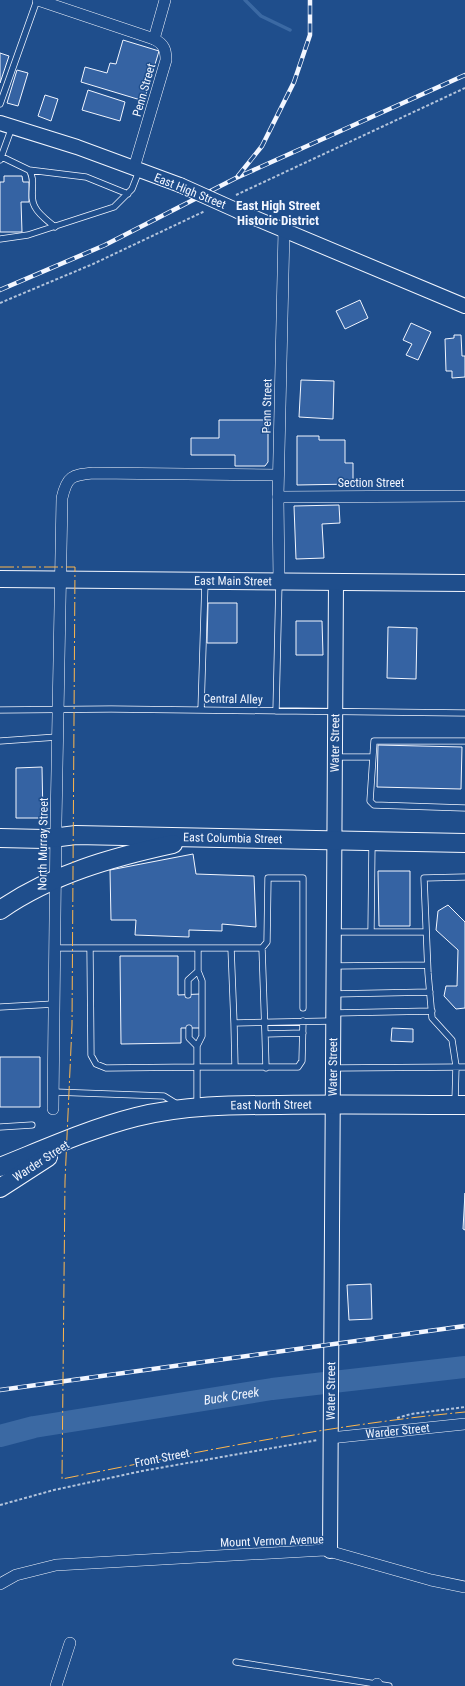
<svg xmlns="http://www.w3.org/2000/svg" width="465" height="1686" font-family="'Roboto Condensed',sans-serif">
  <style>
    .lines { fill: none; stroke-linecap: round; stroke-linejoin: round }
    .stream { stroke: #3b69a3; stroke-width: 3.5 }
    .river { stroke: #3b69a3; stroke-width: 22 }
    .building { fill: #3563a3; stroke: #f2f6ff }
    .service-casing { stroke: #f2f6ff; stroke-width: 7 }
    .minor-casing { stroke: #f2f6ff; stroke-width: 12 }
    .tertiary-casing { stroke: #f2f6ff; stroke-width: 16 }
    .secondary-casing { stroke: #f2f6ff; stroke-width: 18 }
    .primary-casing { stroke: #f2f6ff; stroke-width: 20 }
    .path { stroke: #b3c4dc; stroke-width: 2; stroke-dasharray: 3 2; stroke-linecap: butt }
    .service { stroke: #1f4e8c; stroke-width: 5.5 }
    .minor { stroke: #1f4e8c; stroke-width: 11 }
    .tertiary { stroke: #1f4e8c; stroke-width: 14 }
    .secondary { stroke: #1f4e8c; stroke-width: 16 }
    .primary { stroke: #1f4e8c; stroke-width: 18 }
    .rail-casing { stroke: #f2f6ff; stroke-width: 4.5 }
    .rail { stroke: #1f4e8c; stroke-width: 3; stroke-dasharray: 9; stroke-linecap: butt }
    .tertiary-bridge-casing { stroke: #f2f6ff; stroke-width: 16; stroke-linecap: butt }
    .tertiary-bridge { stroke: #1f4e8c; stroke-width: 14 }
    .power { stroke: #ffb74d; stroke-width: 1; stroke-dasharray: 14 3 2 3; stroke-linecap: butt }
    .labels { text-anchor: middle; stroke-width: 3; stroke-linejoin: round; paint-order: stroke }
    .street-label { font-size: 12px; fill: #f2f6ff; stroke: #1f4e8c }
    .neighbourhood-label { font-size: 13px; font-weight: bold; fill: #f2f6ff; stroke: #1f4e8c }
    .water-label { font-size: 13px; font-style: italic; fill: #f2f6ff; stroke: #1f4e8c }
  </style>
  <rect width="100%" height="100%" fill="#1f4e8c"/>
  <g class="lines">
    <path class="stream" d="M245,0L261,16L290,30"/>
    <path class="river" id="s1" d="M0,1436L34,1427L272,1389L465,1367"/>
  </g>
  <path class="building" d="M123,40L159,51L144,101L81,82L85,67L107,73L110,63L116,64Z
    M0,53L9,56L0,83Z
    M17,70L28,73L18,106L7,103Z
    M88,90L125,102L120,121L82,110Z
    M45,95L58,99L51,121L38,116Z
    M4,176H22L23,182H29V202H21L22,232H0V182H4Z
    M360,300L368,318L345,329L336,311Z
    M411,323L431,332L418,360L406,355L412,344L403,340Z
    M454,335H461L462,356H465V377L452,378V371H446L445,339L454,338Z
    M301,380L334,381L333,419L299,417Z
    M219,420H268V462L265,466H235V455H191V438H219Z
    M297,436H319V440H345V463H353V484L297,485Z
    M339,505L340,523L322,524L324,558L296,559L294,506Z
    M208,603H237V643H207Z
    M296,621H322L323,655H296Z
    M388,627L417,628L416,679L387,678Z
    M378,745L462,747L461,789L377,787Z
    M42,767L43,818H16V768Z
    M193,854L196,874L254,876L256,927L222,924V931L189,930V937L135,935L136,920H111L110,870Z
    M378,871H410V926H379Z
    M448,905L465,922V1008L456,1009L444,996L446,986H457L458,950L436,930L438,911Z
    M120,956H178V995L200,994V1028H181V1043L121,1044Z
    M392,1028L413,1029V1042L391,1041Z
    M0,1057H40V1107H0Z
    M465,1193V1230L463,1229Z
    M371,1284L372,1319L349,1320L347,1285Z"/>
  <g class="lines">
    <g class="service-casing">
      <path id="service" d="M0,104L37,0
        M2,157L29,170L86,177L128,194
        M0,160L12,127
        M29,170C37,181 28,196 35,207C39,215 48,221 55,227
        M0,239L28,235L114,207L132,189L139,171
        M0,710L111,709L465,713
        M201,710L205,582
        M276,711L279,582
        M0,741L57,737
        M465,741H374L370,801L374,805L465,808
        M336,757H372
        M371,931L372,843
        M335,932H426
        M55,948H231L234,1023L332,1021
        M231,948H262L267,942L268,878H303V1008
        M262,948L265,1034L303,1033
        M90,949L91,1055L96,1064L106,1068L197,1067V1046L189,1038V1028
        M333,966L427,965
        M333,994L430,992
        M188,995V980L198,971
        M0,1007L54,1004
        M334,1013L432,1011
        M265,1034L266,1068
        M197,1046L202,1036V981L198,971V949
        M235,1067H298L302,1061L303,1021
        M333,1068L465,1067
        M54,1092L164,1096L177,1104
        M455,1102L456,1066L452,1040L432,1018L428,973L424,878L465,877
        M197,1105V1067H235L234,1023
        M0,1127L32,1125
        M236,1662L389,1686"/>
    </g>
    <g class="minor-casing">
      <g id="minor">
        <path d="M38,0L154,39"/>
        <path d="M134,168L166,60C166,50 164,44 154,39L165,0"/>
        <path d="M278,497L465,496"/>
        <path d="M279,582L278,497L284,230"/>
        <path d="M53,1109L56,823L62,498C67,476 72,475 93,473L278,475"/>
        <path id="s2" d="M330,1438L465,1424"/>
        <path d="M0,1584L16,1575L56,1565L325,1550L431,1580L465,1587"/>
        <path d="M56,1686L70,1643"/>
        <path d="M376,1686L377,1684"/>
      </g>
    </g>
    <g class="tertiary-casing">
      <g id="tertiary">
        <path d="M0,123L77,147L180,185"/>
        <path d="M238,211L465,306"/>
        <path id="s3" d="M330,1551L336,582"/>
      </g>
    </g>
    <g class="secondary-casing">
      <g id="secondary">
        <path id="s4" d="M0,579L465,583"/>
      </g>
    </g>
    <g class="primary-casing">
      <g id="primary">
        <path id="s5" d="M0,838L44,839L76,835L465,843"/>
        <path d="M0,910C52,874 113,857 173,844"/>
        <path id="s6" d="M0,1167C45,1149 89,1129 136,1117C184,1105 232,1105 280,1105C342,1104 403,1105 465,1105"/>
        <path d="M0,1188L48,1157"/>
      </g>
    </g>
    <path class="path" d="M236,195L465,88
      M0,303L93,264L205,211
      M397,1418L411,1414L465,1407
      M0,1505L54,1490L142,1471L318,1440"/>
    <use href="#service" class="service"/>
    <use href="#minor" class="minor"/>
    <use href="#tertiary" class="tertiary"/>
    <use href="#secondary" class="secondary"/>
    <use href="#primary" class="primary"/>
    <g class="rail-casing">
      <path id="rail" d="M238,176L262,146L294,82L310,35V0
        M0,290L105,245L236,178L465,75
        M0,1390L465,1326"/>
    </g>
    <use href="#rail" class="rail"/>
    <g class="tertiary-bridge-casing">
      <path id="tertiary-bridge" d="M180,185L238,211"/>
    </g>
    <use href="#tertiary-bridge" class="tertiary-bridge"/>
    <path class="power" d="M0,567H75L72,1025L65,1181L62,1479C196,1452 330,1425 465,1412"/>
  </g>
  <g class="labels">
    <g class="street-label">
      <text transform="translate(144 90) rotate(-74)" y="4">Penn Street</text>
      <text transform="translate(190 191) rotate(22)" y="4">East High Street</text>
      <text transform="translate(267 406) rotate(-89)" y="4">Penn Street</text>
      <text x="371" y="487">Section Street</text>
      <text dy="4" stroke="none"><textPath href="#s4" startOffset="233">East Main Street</textPath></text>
      <text transform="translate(233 699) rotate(1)" y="4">Central Alley</text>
      <text dy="4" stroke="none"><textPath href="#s3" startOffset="808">Water Street</textPath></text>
      <text dy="4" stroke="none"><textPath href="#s5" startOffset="233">East Columbia Street</textPath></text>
      <text transform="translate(43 844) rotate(-89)" y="4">North Murray Street</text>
      <text dy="4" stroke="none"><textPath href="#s3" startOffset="484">Water Street</textPath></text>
      <text dy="4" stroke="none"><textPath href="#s6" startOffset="281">East North Street</textPath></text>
      <text transform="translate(41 1161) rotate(-33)" y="4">Warder Street</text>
      <text dy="4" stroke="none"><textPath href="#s3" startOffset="160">Water Street</textPath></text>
      <text dy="4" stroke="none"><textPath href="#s2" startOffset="68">Warder Street</textPath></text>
      <text transform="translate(162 1458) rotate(-11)" y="4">Front Street</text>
      <text transform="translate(272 1541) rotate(-2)" y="4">Mount Vernon Avenue</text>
    </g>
    <g class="neighbourhood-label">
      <text x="278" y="210">East High Street<tspan x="278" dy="15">Historic District</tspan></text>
    </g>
    <g class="water-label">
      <text dy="5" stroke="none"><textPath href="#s1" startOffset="235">Buck Creek</textPath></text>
    </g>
  </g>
</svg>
